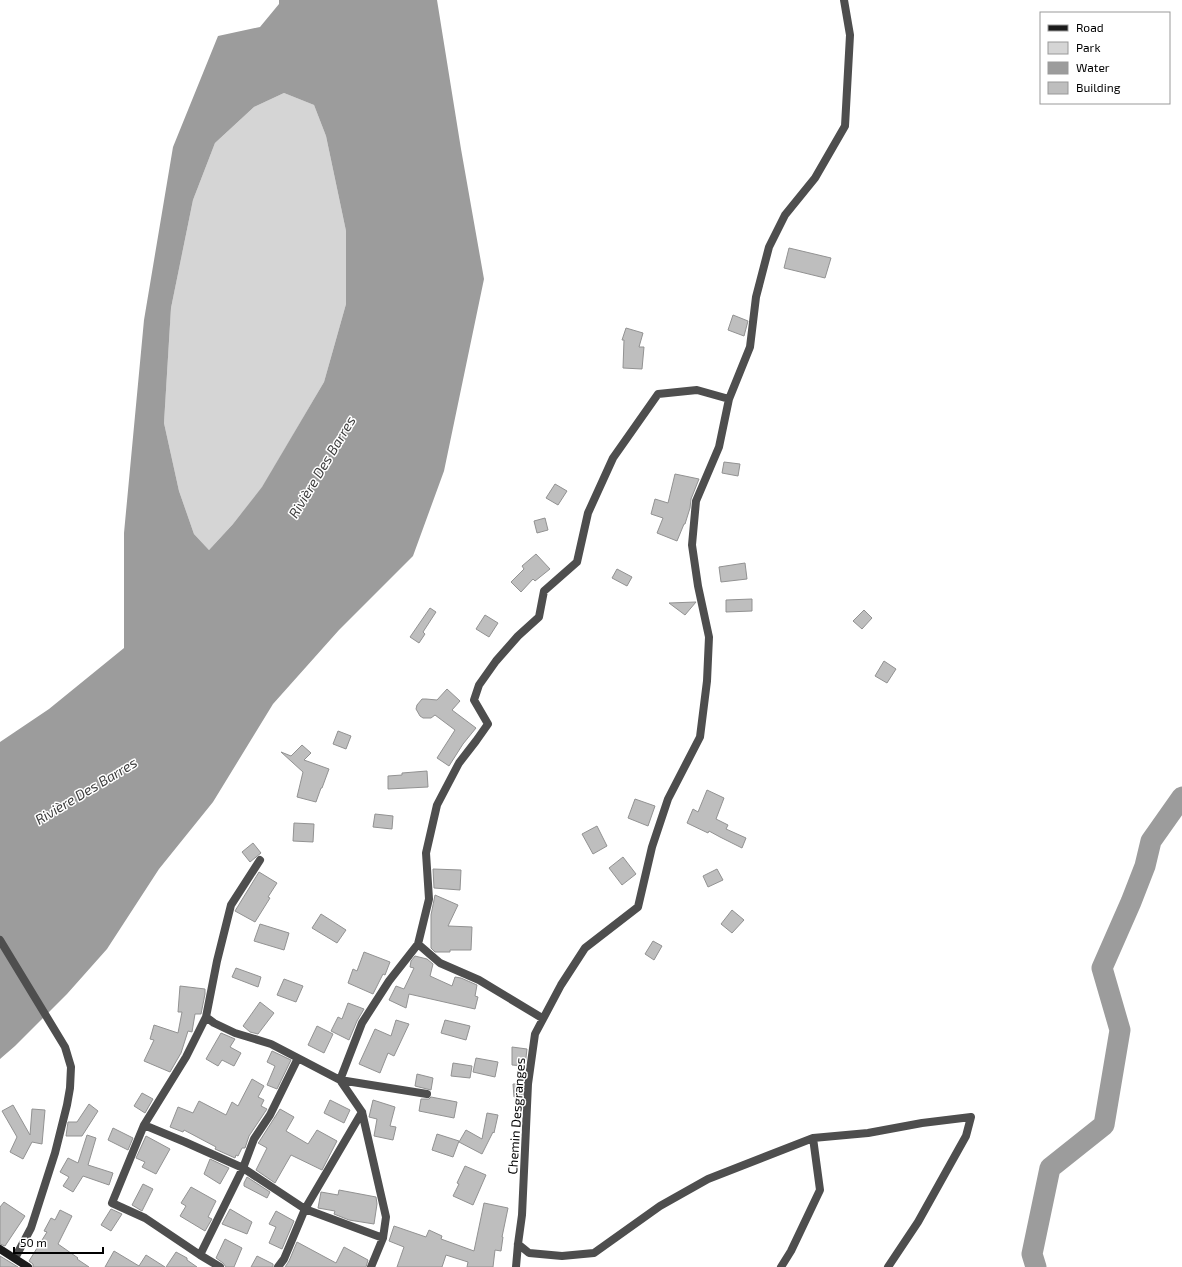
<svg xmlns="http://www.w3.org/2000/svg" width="1182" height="1267" font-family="'Exo 2',sans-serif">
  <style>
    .green { fill: #d5d5d5 }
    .water { fill: #9c9c9c; fill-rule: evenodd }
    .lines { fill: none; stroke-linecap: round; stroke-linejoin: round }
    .river { stroke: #9c9c9c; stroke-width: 21 }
    .building { fill: #bebebe; stroke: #929292 }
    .minor { stroke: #4e4e4e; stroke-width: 8 }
    .secondary { stroke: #1b1b1b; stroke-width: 8 }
    .labels { text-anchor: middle; stroke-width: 3; stroke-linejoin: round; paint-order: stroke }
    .street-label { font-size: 13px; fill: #000; stroke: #fff }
    .water-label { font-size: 14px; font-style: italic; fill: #3d3d3d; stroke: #fff }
  </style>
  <rect width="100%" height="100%" fill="#fff"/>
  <path class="green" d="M284,93L314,105L326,136L346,231V304L324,382L262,488L233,524L209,550L194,534L179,491L164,423L171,308L193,200L215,143L254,107Z"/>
  <path class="water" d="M279,0H437L461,149L484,279L444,471L413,556L339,630L273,704L213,802L159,869L107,949L67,994L15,1046L0,1059V742L49,709L124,648V533L144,320L173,147L218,36L260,27L279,4ZM284,93L314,105L326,136L346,231V304L324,382L262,487L233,524L209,550L194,534L179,491L164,423L171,308L193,200L215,143L254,107Z"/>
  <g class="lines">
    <path class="river" d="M1036,1267L1032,1254L1050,1168L1104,1125L1120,1030L1102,968L1131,902L1145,866L1151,841L1182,797"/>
  </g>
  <path class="building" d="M789,248L831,258L825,278L784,268Z
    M733,315L748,321L744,336L728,330Z
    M626,328L643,333L639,347H644L642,369L623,368L624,340H622Z
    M724,462L740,464L738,476L722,473Z
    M675,474L699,479L691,499L690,508L685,524H684L677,541L657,533L663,518L651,514L655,499L668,503Z
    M555,484L567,491L558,505L546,498Z
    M545,518L548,530L537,533L534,521Z
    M536,554L550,569L535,581L533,579L521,592L511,582L524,569L522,566Z
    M745,563L747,579L721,582L719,567Z
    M617,569L632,577L627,586L612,578Z
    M752,599V611L726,612V600Z
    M696,602L685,615L669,603Z
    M430,608L436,612L423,632L425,634L419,643L410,637Z
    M864,610L872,618L862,629L853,621Z
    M485,615L498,623L489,637L476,629Z
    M884,661L896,669L887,683L875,676Z
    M447,689L460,701L452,710L476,728L463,744L449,766L437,758L455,730L435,715L431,718H423L420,716L416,709L417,705L422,699H426L437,700Z
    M338,731L351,736L346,749L333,744Z
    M302,745L311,753L304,760L329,769L322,788H321L316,802L297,797L303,772L281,752L291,756Z
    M427,771L428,787L388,789V776L402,775V773Z
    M707,790L724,798L716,819L728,825L726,829L746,838L742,848L720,837L709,831L708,833L687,823L693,809L698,812Z
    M635,799L655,806L648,826L628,818Z
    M375,814L393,816L392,829L373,827Z
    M294,823L314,824L313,842L293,841Z
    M597,826L607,846L593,854L582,834Z
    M253,843L261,853L250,862L242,852Z
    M623,857L636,874L622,885L609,868Z
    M433,869L461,870L460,890L434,888Z
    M717,869L723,880L708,887L703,876Z
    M259,872L277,883L268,897L270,898L255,922L235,911Z
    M435,895L458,905L448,926L472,927L471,950H450V952H435L431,948V915Z
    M732,910L744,920L732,933L721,924Z
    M321,914L346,930L337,943L312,928Z
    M260,924L289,933L284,950L254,941Z
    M653,941L662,946L654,960L645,954Z
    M364,952L390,962L385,975L383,974L373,994L348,983L353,969L357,971Z
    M415,956L427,959L433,964L430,976L452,986L455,977L461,978L477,985L475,996L478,997L475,1009L409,994L406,1008L389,1000L396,986L404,989L414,968L410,967L411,961Z
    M236,968L261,977L258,987L232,977Z
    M284,979L303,986L296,1002L277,995Z
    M180,986L205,989V994L201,1014H195L192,1032L188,1031L181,1053L170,1072L144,1061L154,1040L150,1039L154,1025L178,1033L182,1012H178Z
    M260,1002L274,1013L258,1034L250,1032L243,1026Z
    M348,1003L364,1009L357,1021L349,1040L331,1031L338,1017L342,1019Z
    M396,1020L409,1024L394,1056L388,1053L380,1073L359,1064L375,1029L391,1036Z
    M445,1020L470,1026L466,1040L441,1033Z
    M317,1026L333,1034L324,1053L308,1045Z
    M221,1033L235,1039L230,1047L241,1053L234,1066L222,1060L218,1066L206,1059Z
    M512,1047L527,1049L525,1066L512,1065Z
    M272,1051L291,1060L277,1089L267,1085L275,1066L267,1062Z
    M476,1058L498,1062L495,1077L473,1072Z
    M453,1063L472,1066L470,1078L451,1076Z
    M417,1074L433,1078L431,1090L415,1086Z
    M252,1079L264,1086L258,1097L264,1100L261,1106L267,1109L249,1136L245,1148H242L238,1156L236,1155L235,1158L215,1149L216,1147L184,1130L183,1132L170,1127L178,1107L193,1113L199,1101L226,1115L232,1102L238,1106Z
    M513,1084H522V1097H514Z
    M142,1093L153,1099L145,1113L134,1106Z
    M431,1097L457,1102L454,1118L419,1111L421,1099H429Z
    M330,1100L350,1110L344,1123L324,1113Z
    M373,1100L395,1107L390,1126L396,1127L393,1140L374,1136L377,1119L369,1117Z
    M89,1104L98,1111L82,1136H66L68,1122H77Z
    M13,1105L30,1135L32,1109L45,1110L42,1144L32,1142L23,1159L10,1152L17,1137L2,1111Z
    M280,1109L294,1117L286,1131L308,1144L317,1130L337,1141L322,1170L291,1155L275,1183L256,1170L267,1148L258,1143L259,1142Z
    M487,1113L498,1115L494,1133L493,1132L482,1154L459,1142L466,1130L482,1139Z
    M113,1128L133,1138L128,1150L108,1140Z
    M437,1134L459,1141L453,1157L432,1150Z
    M87,1135L96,1138L88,1165L113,1173L109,1185L83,1176L73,1192L63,1186L69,1177L60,1172L68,1158L78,1163Z
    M146,1136L170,1149L156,1174L142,1167L145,1162L136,1158Z
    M210,1159L229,1168L220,1184L204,1174Z
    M465,1166L486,1175L473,1205L453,1196L459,1184L457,1183Z
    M247,1177L270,1192L267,1198L244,1186V1183Z
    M143,1184L153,1189L142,1211L132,1205Z
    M191,1187L216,1201L208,1217L212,1219L205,1231L180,1216L186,1206L181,1203Z
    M339,1190L376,1197L377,1204L374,1224L349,1220L334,1214L335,1211L318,1208L321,1192L338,1195Z
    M4,1202L25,1216L5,1246L0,1244V1207Z
    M484,1203L508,1208L502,1237H503L501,1251L495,1250L493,1267H467L468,1262L446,1255L442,1267H397L404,1247L389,1241L394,1226L426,1237L429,1230L442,1236L441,1239L474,1251Z
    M111,1209L122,1214L111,1231L101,1225Z
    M230,1209L252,1222L247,1234L222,1224Z
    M60,1210L72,1216L58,1244L78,1258L77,1259L89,1267H33V1264L29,1261L47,1232L44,1231L51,1218L55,1220Z
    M276,1211L294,1221L282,1249L269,1243L276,1227L269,1224Z
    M225,1239L242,1248L234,1267H226L223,1263L216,1258Z
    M297,1242L336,1263L344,1247L368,1260L366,1267H285L289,1261Z
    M114,1251L139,1266L146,1255L165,1267H105Z
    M176,1252L187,1258V1260L197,1267H166Z
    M0,1256L18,1267H0Z
    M257,1256L273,1264V1267H251Z"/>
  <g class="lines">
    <path class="minor" d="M260,860L231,905L217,961L206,1017L214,1023L235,1033L271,1044L340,1080L427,1094
      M0,940L65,1047L71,1067L70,1088L67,1105L55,1153L31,1228L15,1258
      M418,944L429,899L426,853L437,805L459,763L476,741L488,724L474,700L479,685L496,661L518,636L539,617L544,591L577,562L588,513L613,458L658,394L697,390L729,399
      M206,1017L186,1057L144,1125L112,1203L145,1218L200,1255L220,1267
      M144,1125L185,1142L243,1168L305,1209L383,1238
      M518,1244L529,1253L562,1256L594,1253L660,1206L708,1179L813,1138L868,1133L922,1123L971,1117L966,1136L918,1222L888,1267
      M200,1255L243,1168L254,1139L270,1115L298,1058
      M278,1267L284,1259L305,1209L362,1112
      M371,1267L383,1238L386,1217L362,1112L340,1080L362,1023L389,981L418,944L440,963L479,980L542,1018
      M516,1267L518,1244L522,1215L528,1084L535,1034L561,985L585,948L638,907L652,847L668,799L700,737L707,681L709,637L698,586L692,545L696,501L719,447L729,399L750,347L756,297L769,247L785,215L815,178L845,126L850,35L844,0
      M781,1267L791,1251L820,1190L813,1138"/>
    <path class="secondary" d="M0,1249L28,1267"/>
  </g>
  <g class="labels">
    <g class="street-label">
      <text transform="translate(516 1116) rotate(-86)" y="5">Chemin Desgranges</text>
    </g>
    <g class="water-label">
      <text transform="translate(322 467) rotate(-59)" y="5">Rivière Des Barres</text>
      <text transform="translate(86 791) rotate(-31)" y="5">Rivière Des Barres</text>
    </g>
  </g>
  <rect x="1040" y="12" width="130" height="92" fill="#ffffff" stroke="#999999"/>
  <rect x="1048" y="25" width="20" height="6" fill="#1b1b1b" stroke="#999999"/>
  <text x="1076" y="32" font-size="12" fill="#000000">Road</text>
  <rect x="1048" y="42" width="20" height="12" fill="#d5d5d5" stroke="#999999"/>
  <text x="1076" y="52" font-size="12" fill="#000000">Park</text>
  <rect x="1048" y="62" width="20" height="12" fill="#9c9c9c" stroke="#999999"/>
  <text x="1076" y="72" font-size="12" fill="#000000">Water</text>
  <rect x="1048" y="82" width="20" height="12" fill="#bebebe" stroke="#999999"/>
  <text x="1076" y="92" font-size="12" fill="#000000">Building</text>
  <path d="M14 1247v6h89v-6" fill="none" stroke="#000000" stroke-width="2"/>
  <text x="20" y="1247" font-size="12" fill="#000000" stroke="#ffffff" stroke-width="3" paint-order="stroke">50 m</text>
</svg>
